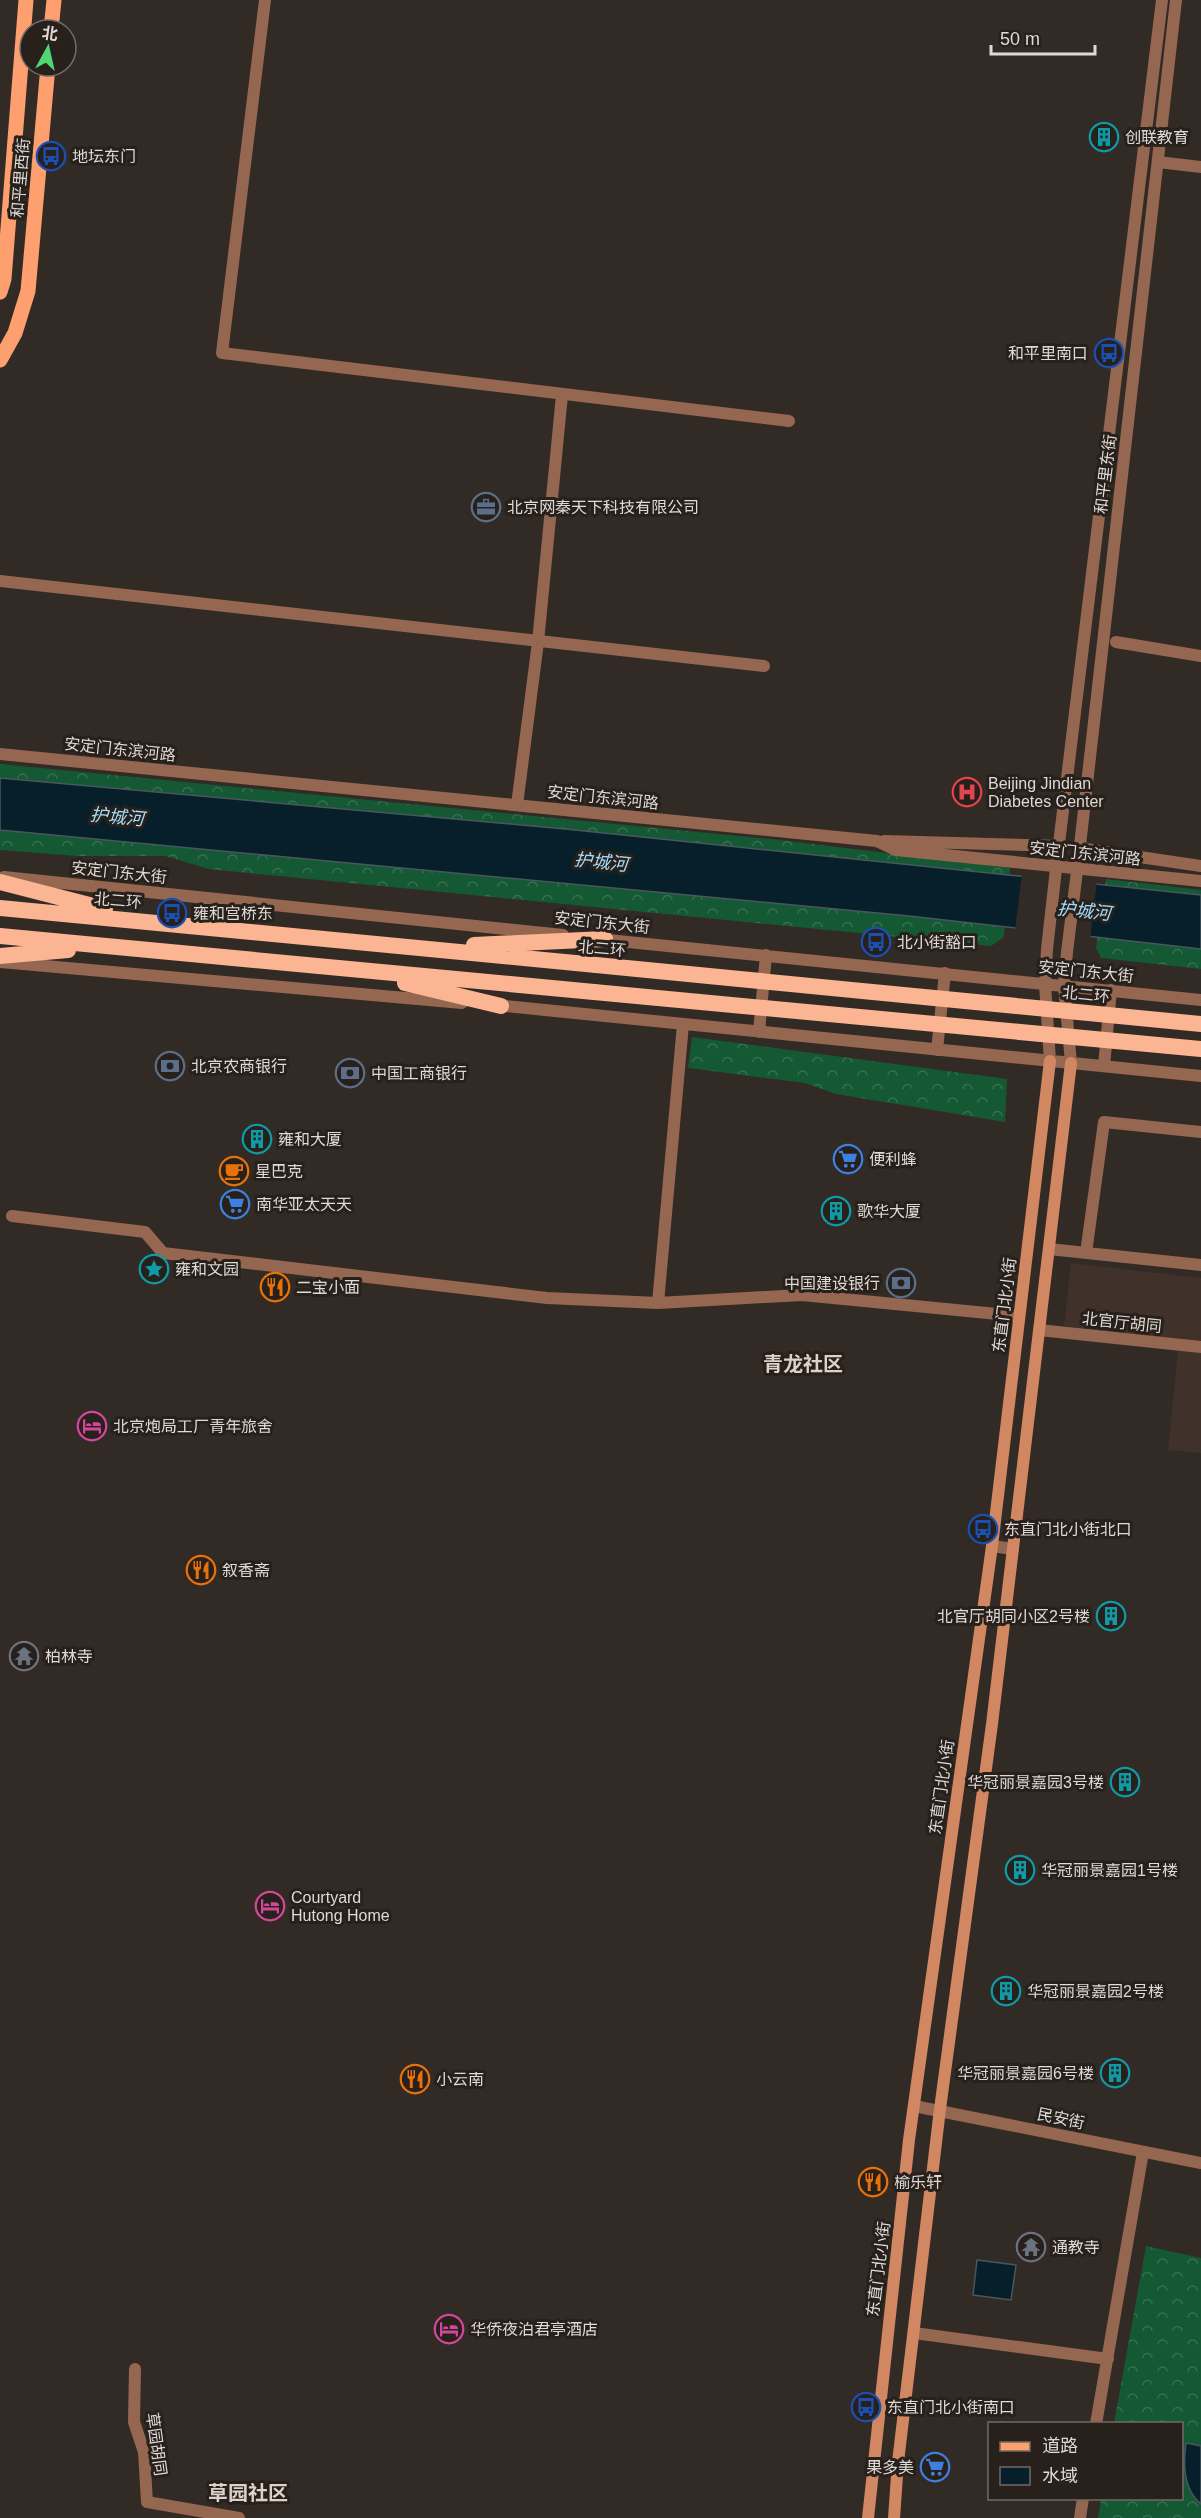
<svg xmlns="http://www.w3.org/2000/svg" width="1201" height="2518" font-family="Arial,'Noto Sans SC',sans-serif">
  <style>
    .built { fill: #40322a }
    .forest { fill: url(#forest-crowns) }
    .water { fill: #071f2a; stroke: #48575e; stroke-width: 1.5 }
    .pier { fill: #322a25 }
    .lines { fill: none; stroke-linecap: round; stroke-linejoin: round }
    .minor { stroke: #956750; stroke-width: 12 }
    .tertiary { stroke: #956750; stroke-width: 12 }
    .secondary { stroke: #d08762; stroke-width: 12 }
    .primary { stroke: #fe9f70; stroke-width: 15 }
    .trunk { stroke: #fcb592; stroke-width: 16 }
    .tertiary-bridge { stroke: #956750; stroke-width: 12 }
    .trunk-bridge { stroke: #fcb592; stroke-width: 16 }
    .labels { text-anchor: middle; stroke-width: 6; stroke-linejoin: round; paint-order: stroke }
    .poi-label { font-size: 16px; fill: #dfdad6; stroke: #28201b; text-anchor: start }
    .street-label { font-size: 16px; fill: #dfdad6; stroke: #28201b }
    .water-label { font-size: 18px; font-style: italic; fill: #a2ddfb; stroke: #28201b }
    .quarter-label { font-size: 20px; font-weight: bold; fill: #ddd2cb; stroke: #28201b }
  </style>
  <defs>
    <pattern id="forest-crowns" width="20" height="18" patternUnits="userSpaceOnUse" patternTransform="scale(1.5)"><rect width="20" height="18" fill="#145933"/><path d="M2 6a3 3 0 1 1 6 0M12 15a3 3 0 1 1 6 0" fill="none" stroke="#367050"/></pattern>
  </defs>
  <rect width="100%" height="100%" fill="#322a25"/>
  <path class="built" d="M1071,1263L1201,1278V1453L1168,1450L1179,1340L1064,1326Z"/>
  <path class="forest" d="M0,764L780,840L1010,868L1004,937L991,946L209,869L165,856H76L0,850Z
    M1106,879L1201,890V969L1101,958L1096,948Z
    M692,1037L1007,1079L1005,1122L836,1094L805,1083L688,1068Z
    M1146,2246L1201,2258V2518H1098L1101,2499L1182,2498V2424L1114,2423Z"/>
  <path class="water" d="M0,778L565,829L1201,895V949L909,916L0,830Z
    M977,2260L1016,2265L1011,2300L973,2295Z
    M1186,2443L1201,2446V2504C1184,2490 1183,2464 1186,2443Z"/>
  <path class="pier" d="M1022,872L1097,880L1090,940L1015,931Z"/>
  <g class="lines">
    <path class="minor" d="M265,0L222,353L789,421
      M1158,162L1201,167
      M0,581L764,666
      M1116,642L1201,656
      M517,805L538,642L562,395
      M12,1216L145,1232L163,1253L547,1298L658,1303L802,1295L1019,1316
      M1049,1249L1201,1265
      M1086,1253L1104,1122L1201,1132
      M658,1303L683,1024
      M1039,1330L1201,1347
      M992,1546L1013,1549
      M914,2333L1108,2359
      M135,2369L134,2422L144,2452L147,2502L239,2518
      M1096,2424L1143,2152
      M1080,2518L1083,2498"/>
    <path class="tertiary" d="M0,754L877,841L896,850L1201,881
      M884,841L1060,846
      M1079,848L1201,866
      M1057,860L1162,0
      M1078,863L1176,0
      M4,877L563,935
      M598,939L1201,1000
      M1047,949L1045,984L1050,1061
      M1067,952L1064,985L1071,1063
      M0,962L462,1003
      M495,1005L1201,1076
      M759,1032L766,955
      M937,1050L945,973
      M1104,1066L1111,990
      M914,2106L1201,2163"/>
    <path class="secondary" d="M868,2518L909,2140L992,1546L1050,1061
      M894,2518L898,2462L940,2109L992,1724L1071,1063"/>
    <path class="primary" d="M51,30L54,0
      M0,292L4,279L26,0
      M0,360L15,333L28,291L48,66"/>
    <path class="trunk" d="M0,882L105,909
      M0,908L596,965
      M0,936L594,992
      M474,945L605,939
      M0,956L68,950
      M405,983L501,1006"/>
    <path class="tertiary-bridge" d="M1047,949L1057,860
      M1067,952L1078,863"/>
    <path class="trunk-bridge" d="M596,965L1201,1024
      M594,992L1201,1049"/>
  </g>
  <defs>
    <g id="building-ring" transform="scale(1.5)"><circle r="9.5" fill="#28201b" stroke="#0f9aa8" stroke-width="1.5"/><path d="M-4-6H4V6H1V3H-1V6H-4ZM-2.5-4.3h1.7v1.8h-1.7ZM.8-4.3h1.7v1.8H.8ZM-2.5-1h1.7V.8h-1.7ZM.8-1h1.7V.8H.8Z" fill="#0f9aa8"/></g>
    <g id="bus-ring" transform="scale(1.5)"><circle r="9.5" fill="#28201b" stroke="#1a4fb4" stroke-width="1.5"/><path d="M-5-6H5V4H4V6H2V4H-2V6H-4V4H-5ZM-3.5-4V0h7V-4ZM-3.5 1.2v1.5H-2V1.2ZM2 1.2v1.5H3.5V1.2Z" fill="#1a4fb4"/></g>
    <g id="office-ring" transform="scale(1.5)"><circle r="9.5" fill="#28201b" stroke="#5c6f8a" stroke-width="1.5"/><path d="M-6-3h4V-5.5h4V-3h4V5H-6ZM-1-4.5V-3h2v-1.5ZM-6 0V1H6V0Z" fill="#5c6f8a"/></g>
    <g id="hospital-ring" transform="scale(1.5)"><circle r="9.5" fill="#28201b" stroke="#e0444e" stroke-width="1.5"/><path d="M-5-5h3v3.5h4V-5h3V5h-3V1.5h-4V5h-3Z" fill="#e0444e"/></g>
    <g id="bank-ring" transform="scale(1.5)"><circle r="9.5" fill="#28201b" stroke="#5c6f8a" stroke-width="1.5"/><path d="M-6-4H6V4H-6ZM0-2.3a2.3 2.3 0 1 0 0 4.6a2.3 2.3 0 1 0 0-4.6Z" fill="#5c6f8a"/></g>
    <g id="supermarket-ring" transform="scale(1.5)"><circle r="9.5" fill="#28201b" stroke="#3f7fe0" stroke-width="1.5"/><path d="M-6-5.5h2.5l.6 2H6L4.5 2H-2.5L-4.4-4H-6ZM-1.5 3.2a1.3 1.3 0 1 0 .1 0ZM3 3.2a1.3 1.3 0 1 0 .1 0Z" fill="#3f7fe0"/></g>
    <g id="cafe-ring" transform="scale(1.5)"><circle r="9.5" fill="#28201b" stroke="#e8710a" stroke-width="1.5"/><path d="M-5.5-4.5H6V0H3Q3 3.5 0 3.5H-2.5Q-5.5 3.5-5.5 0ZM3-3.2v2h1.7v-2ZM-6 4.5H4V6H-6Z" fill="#e8710a"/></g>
    <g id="sight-ring" transform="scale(1.5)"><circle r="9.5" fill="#28201b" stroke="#0f9aa8" stroke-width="1.5"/><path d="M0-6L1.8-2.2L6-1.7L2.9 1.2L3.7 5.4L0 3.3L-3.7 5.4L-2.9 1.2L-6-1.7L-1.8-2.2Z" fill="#0f9aa8"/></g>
    <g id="restaurant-ring" transform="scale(1.5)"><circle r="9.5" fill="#28201b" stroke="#e8710a" stroke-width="1.5"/><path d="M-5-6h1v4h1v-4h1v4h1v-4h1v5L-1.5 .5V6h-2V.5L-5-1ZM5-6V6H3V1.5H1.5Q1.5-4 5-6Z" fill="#e8710a"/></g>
    <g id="hotel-ring" transform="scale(1.5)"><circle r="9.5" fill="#28201b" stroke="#d1479c" stroke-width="1.5"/><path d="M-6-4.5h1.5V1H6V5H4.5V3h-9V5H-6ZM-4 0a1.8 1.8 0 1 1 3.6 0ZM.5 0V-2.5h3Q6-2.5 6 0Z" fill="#d1479c"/></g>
    <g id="temple-ring" transform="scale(1.5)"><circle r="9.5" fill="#28201b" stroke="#6b7280" stroke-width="1.5"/><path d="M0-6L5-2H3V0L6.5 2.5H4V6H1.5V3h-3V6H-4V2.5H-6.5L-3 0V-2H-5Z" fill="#6b7280"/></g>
  </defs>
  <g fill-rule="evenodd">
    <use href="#building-ring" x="1104" y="137"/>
    <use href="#bus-ring" x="51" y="156"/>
    <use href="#bus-ring" x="1109" y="353"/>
    <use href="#office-ring" x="486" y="507"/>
    <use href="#hospital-ring" x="967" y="792"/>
    <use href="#bus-ring" x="172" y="913"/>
    <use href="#bus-ring" x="876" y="942"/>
    <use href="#bank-ring" x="170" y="1066"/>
    <use href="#bank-ring" x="350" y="1073"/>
    <use href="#building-ring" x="257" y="1139"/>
    <use href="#supermarket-ring" x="848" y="1159"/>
    <use href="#cafe-ring" x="234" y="1171"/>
    <use href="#supermarket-ring" x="235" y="1204"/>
    <use href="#building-ring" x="836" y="1211"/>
    <use href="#sight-ring" x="154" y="1269"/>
    <use href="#bank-ring" x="901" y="1283"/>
    <use href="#restaurant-ring" x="275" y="1287"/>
    <use href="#hotel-ring" x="92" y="1426"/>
    <use href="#bus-ring" x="983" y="1529"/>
    <use href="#restaurant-ring" x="201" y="1570"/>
    <use href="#building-ring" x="1111" y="1616"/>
    <use href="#temple-ring" x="24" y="1656"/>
    <use href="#building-ring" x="1125" y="1782"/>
    <use href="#building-ring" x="1020" y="1870"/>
    <use href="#hotel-ring" x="270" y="1906"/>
    <use href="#building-ring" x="1006" y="1991"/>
    <use href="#building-ring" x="1115" y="2073"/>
    <use href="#restaurant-ring" x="415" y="2079"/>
    <use href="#restaurant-ring" x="873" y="2182"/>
    <use href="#temple-ring" x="1031" y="2247"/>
    <use href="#hotel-ring" x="449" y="2329"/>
    <use href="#bus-ring" x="866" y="2407"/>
    <use href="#supermarket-ring" x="935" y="2467"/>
  </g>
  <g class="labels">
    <g class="poi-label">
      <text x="1125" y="143">创联教育</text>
      <text x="72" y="162">地坛东门</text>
      <text x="1088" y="359" text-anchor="end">和平里南口</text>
      <text x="507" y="513">北京网秦天下科技有限公司</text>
      <text x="988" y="789">Beijing Jindian<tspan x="988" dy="18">Diabetes Center</tspan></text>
      <text x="193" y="919">雍和宫桥东</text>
      <text x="897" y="948">北小街豁口</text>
      <text x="191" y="1072">北京农商银行</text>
      <text x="371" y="1079">中国工商银行</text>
      <text x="278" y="1145">雍和大厦</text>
      <text x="869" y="1165">便利蜂</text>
      <text x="255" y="1177">星巴克</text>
      <text x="256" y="1210">南华亚太天天</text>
      <text x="857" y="1217">歌华大厦</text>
      <text x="175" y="1275">雍和文园</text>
      <text x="880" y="1289" text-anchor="end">中国建设银行</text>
      <text x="296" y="1293">二宝小面</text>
      <text x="113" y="1432">北京炮局工厂青年旅舍</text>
      <text x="1004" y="1535">东直门北小街北口</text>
      <text x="222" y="1576">叙香斋</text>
      <text x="1090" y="1622" text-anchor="end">北官厅胡同小区2号楼</text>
      <text x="45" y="1662">柏林寺</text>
      <text x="1104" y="1788" text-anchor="end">华冠丽景嘉园3号楼</text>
      <text x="1041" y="1876">华冠丽景嘉园1号楼</text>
      <text x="291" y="1903">Courtyard<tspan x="291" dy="18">Hutong Home</tspan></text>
      <text x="1027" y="1997">华冠丽景嘉园2号楼</text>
      <text x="1094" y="2079" text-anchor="end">华冠丽景嘉园6号楼</text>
      <text x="436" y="2085">小云南</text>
      <text x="894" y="2188">榆乐轩</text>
      <text x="1052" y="2253">通教寺</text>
      <text x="470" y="2335">华侨夜泊君亭酒店</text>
      <text x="887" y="2413">东直门北小街南口</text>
      <text x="914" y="2473" text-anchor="end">果多美</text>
    </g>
    <g class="street-label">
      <text transform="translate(20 178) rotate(-85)" y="6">和平里西街</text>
      <text transform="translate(1105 474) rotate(-83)" y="6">和平里东街</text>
      <text transform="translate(120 749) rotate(6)" y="6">安定门东滨河路</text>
      <text transform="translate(603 797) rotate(6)" y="6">安定门东滨河路</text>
      <text transform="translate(1085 853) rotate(6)" y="6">安定门东滨河路</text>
      <text transform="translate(119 872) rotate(6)" y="6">安定门东大街</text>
      <text transform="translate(118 900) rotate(5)" y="6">北二环</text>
      <text transform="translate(602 922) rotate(6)" y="6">安定门东大街</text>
      <text transform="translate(602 948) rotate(5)" y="6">北二环</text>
      <text transform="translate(1086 971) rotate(6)" y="6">安定门东大街</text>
      <text transform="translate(1086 994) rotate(6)" y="6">北二环</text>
      <text transform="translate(1004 1305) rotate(-83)" y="6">东直门北小街</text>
      <text transform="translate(1122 1322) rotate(6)" y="6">北官厅胡同</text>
      <text transform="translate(941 1787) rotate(-82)" y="6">东直门北小街</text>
      <text transform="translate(1061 2118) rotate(12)" y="6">民安街</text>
      <text transform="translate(878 2269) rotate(-83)" y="6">东直门北小街</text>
      <text transform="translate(157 2444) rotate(82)" y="6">草园胡同</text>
    </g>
    <g class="water-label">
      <text transform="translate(117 817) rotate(5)" y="6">护城河</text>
      <text transform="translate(601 862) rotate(6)" y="6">护城河</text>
      <text transform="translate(1084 911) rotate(6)" y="6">护城河</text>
    </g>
    <g class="quarter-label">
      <text x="803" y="1371">青龙社区</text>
      <text x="248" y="2500">草园社区</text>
    </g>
  </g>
  <rect x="988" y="2422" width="195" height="78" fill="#28201b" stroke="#716a66" stroke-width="1.5"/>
  <rect x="1000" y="2442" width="30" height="9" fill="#fe9f70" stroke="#716a66" stroke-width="1.5"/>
  <text x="1042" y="2452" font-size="18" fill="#dfdad6">道路</text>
  <rect x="1000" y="2467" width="30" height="18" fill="#071f2a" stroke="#716a66" stroke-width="1.5"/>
  <text x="1042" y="2482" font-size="18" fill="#dfdad6">水域</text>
  <g transform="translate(48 48) rotate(8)"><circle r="28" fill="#28201b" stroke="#716a66" stroke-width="1.5"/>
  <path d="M0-4.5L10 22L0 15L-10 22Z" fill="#4fd675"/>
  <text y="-9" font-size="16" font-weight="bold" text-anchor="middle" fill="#dfdad6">北</text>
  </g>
  <path d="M991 45v9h104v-9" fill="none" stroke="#dfdad6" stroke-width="3"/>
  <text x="1000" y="45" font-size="18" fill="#dfdad6" stroke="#28201b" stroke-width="4.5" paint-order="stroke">50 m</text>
</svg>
